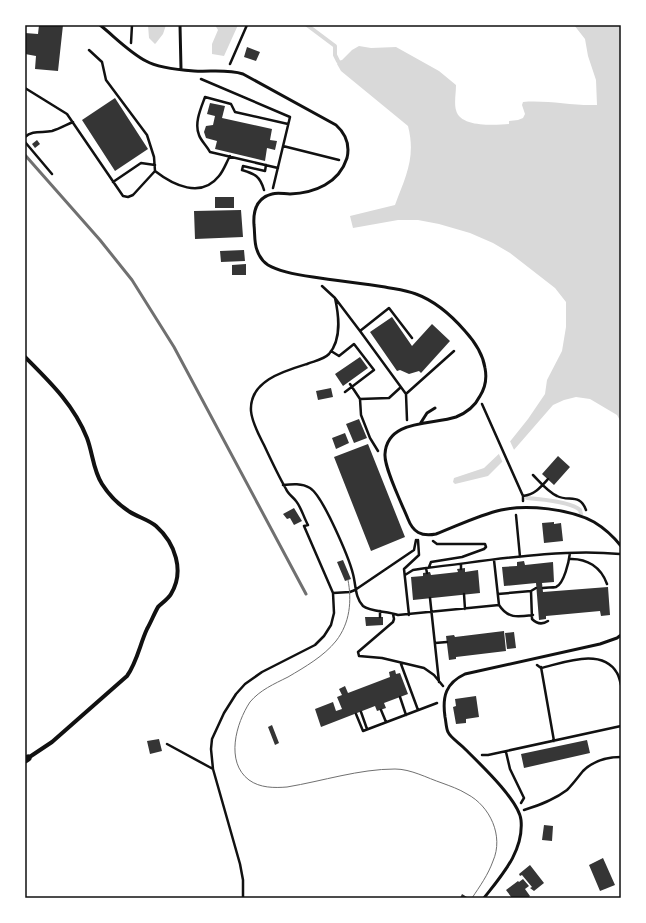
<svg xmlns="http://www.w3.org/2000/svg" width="646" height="923" font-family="'Varela Round',sans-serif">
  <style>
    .water { fill: #d9d9d9 }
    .pier { fill: #fff }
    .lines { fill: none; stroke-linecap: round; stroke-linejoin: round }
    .stream { stroke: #d9d9d9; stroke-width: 4 }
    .building { fill: #353535 }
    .path { stroke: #111; stroke-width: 2.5 }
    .service { stroke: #111; stroke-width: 3 }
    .minor { stroke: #111; stroke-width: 4 }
    .tertiary { stroke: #111; stroke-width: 7 }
    .tram { stroke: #707070; stroke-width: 1 }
    .rail { stroke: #707070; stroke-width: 3 }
    .neatline { fill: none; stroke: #111; stroke-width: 1.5 }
  </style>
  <rect width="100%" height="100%" fill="#fff"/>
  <path class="water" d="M148,25H166L163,34L156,43L155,44L149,38Z
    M215,25H238L224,56L212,54V44L218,30Z
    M574,25H621V422L617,415L590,399L576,397L564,400L553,405L513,451L488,476L455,484L453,482L454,478L484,468L504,449L528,419L545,394L547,380L562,351L566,327V302L555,288L510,253L493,243L470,233L439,224L418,220H398L353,228L350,216L395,205C406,176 416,157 408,126L341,71L337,64L338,61L342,60L352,50L359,46L371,48L396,47L439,71L456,85C456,93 454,103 456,110C460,128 496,125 509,124V121L518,120L523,118L525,114L522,105L523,102C548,100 572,106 597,105L596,80L588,56L585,39Z"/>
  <path class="pier" d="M509,439L515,452L503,463L498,452Z"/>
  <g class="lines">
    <path class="stream" d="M307,25L335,46V55L338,61
      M527,498C539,499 572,502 580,510L581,514"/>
  </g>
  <path class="building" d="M39,25H63L58,71L35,69L36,56L25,54V33L38,34Z
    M247,47L260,52L256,61L244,57Z
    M115,98L148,149L115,171L82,120Z
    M210,103L225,106L222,118L272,129L270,140L277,141L275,150L267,148L265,161L215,149L217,141L206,138L204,132L206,126L213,125L215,116L207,114Z
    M37,140L40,144L35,148L32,144Z
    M215,197H234V208H215Z
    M241,210L243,237L195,239L194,211Z
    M244,250L245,261L221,262L220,251Z
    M246,264V275H232V265Z
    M392,317L412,346L432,324L450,341L421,373L419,371L409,374L400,370L397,371L370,332Z
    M360,357L368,368L343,386L335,374Z
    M331,388L333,397L318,400L316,391Z
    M359,419L367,438L354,443L346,424Z
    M345,433L349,443L336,449L332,438Z
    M368,444L405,537L371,551L334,457Z
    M558,456L570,467L554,485L542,474Z
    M294,508L302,521L294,525L290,518L287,519L283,514Z
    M554,522V524L561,523L563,541L544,543L542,523Z
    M343,560L351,579L345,581L337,562Z
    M524,561L525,565L553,562L554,582L542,583L543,592L608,587L610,615L601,616L600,611L546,616V619L539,620L536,583L504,586L502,567L517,566V562Z
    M465,568V572L478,570L480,593L413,600L411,577L423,576V573L430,572L431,575L458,572L457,569Z
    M365,617H383V625L366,626Z
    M504,631L506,651L456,657V659L449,660L446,636L454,635L455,637Z
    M514,632L516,648L507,649L505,633Z
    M395,670L396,674L400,673L408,694L384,703L386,708L377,711L375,706L321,727L315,709L333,702L336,711L342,709L337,697L342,695L339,689L345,686L348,693L390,677L389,672Z
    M476,696L479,717L466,719V723L456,724L453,707L456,706L455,699Z
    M272,725L279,743L275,745L268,727Z
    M159,739L162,751L150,754L147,741Z
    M587,740L590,753L524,768L521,754Z
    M544,825L553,826L552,841L542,840Z
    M603,858L615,885L600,891L589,865Z
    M530,865L544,883L534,891L530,888L532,887L522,875L520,876L519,874Z
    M523,879L529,886L525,889L530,896L528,898H512L506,890L518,881L519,882Z
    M462,894L467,897L466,898H460Z"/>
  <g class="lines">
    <path class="path" d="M131,43L132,25
      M230,64L247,25
      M201,79L290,117L273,188
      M25,88L67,114L123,196L128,197L133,195L155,171L154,157L147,135L106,80L102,62L89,50
      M25,137C32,130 43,133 52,131C59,129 66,125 73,122
      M25,142L52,174
      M283,146L339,160
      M278,168L210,152C207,146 201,141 199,135C194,123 201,108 205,97L231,104L235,112L288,124
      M155,171C173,185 201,199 219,176C224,170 226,163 230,156
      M113,182L141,163L155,165
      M264,190C260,176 255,174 242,170L243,166L265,171L266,165
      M322,286L335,298L360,331L406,394L407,420
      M360,331L389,308L412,338
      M331,351L339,356L354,344L374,370L345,392
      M350,384L360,399L389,398L401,387
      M407,393L454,351
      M360,399L361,415L370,438L378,451
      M482,404L523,496V501
      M533,475C540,482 548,492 557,496C569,502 580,493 586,510
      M283,485C292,484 302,483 310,488C323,496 349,558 353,574C356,585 355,598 363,606C370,612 388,611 398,615L499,605
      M523,496C535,494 540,488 548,479
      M516,515L520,557
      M569,559C587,558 601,567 607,584
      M494,560L499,605C508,619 518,617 533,615
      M461,564V569
      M429,567L431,562L462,557L484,549L486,547L485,544H437L433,541
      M426,568L427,573
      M405,575L413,570L426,568C488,561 558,548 620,554
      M543,588C546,587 552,588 556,587C564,584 569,561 570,553
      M531,591L532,619C537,624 542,625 548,621
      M333,593L350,592L355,590L414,550L416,540
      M464,594L465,609
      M498,594L531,591L536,588
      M430,598L439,682
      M380,611V617
      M393,614L394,619L393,622L358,652L359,656L382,658L424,668L434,675L443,686
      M409,615L404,569L419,555L418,540
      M435,643L447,642
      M401,664L418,710
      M537,665L541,668C563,663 602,647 617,673C619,676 620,681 621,685
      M541,667L554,741
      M400,697L406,715
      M381,710L386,722
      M361,712L367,729
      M356,714L363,731L437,703
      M167,744L213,769
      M506,752L510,769L524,798L521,803
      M482,755H488L621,726
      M524,810C540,805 554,800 567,790C573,784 578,777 583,771C593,761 608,757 621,757
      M243,898V880L240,864L213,769L211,749L212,739L224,713L236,694L245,684L262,672L315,645L324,636L331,625L334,613L333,593L304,526L308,525C304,518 301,507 296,501C293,497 288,494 286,489C278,475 271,460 264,445C259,435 252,423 251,411C249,381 284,371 307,364C314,361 323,360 329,354C342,339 339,316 335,298"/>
    <path class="service" d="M100,25C115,37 129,52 146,61C158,68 181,70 194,71C211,72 227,69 243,74L336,125C346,134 350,145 347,158C339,183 315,193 290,194C284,194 278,192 272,194C256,198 253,211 254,225C255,233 254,243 257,250C259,256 262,261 268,265C280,272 298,275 313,277C337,281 361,283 385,287C395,289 406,290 416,294C435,301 452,316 465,331C475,342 483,354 485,368C487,378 485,388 480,396C475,406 466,413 456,417C432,425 387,419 385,454C384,468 402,504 408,519C413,532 421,537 436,534C457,526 479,515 501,510C527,504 570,509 594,522C604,528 613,536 621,546
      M180,25L181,69
      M420,424L427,413L435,408
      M484,898C502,875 524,851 521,820C519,800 478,762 463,747C459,743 450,737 448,732C446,728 446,721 445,717C442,696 446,683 465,674L600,644L617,638L621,635"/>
    <path class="minor" d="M25,357C50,382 74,405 87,438C93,454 93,470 102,484C109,495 119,505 130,512C138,517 149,520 156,526C175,543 185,571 171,594C168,599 162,603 158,607C154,614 151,622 147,629C140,644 137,662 127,676L52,742L28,758"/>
    <path class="tertiary" d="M25,760L28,758"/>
    <path class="tram" d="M348,580C352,601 350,623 336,641C324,656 305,667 288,677C274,684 260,690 250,702C236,723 225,762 249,780C260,788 274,788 287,787C323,781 359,769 395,769C411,769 427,778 442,783C450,786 459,789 467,794C490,806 504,836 493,861C488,875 480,886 472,898"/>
    <path class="rail" d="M25,155L100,240L132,280L174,347L306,594"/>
  </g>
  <rect width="646" height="923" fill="none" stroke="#ffffff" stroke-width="52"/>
  <rect x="26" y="26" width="594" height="871" class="neatline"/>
</svg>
